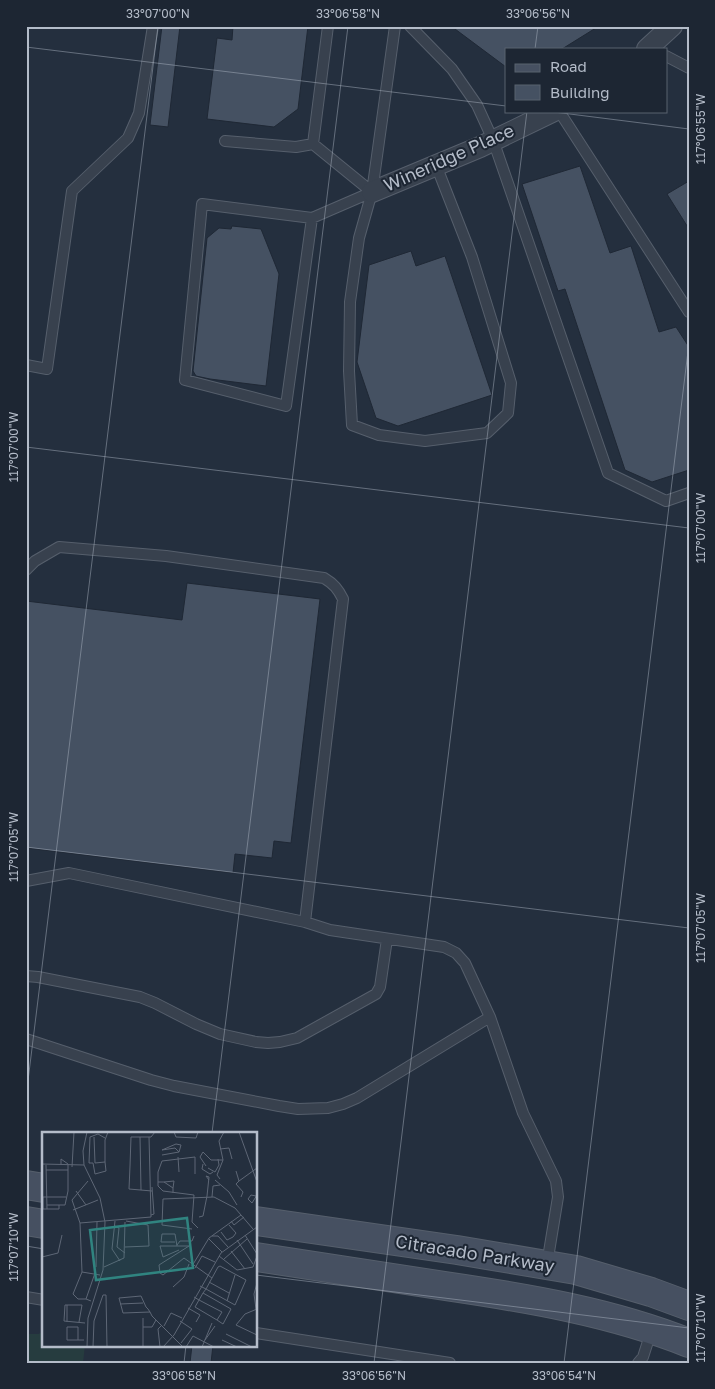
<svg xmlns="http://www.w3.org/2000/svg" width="715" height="1389" font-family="'Golos Text',sans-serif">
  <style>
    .green { fill: #263c3f }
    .building { fill: #455162; stroke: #1f2835 }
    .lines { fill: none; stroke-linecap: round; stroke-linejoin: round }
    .lane-casing { stroke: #565f6c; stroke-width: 12 }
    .street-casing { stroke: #565f6c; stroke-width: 22 }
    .secondary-casing { stroke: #565f6c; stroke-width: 30 }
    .lane { stroke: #38414e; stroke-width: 10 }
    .street { stroke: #38414e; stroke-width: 20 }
    .secondary { stroke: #465061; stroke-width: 28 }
    .ticks { fill: none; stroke: #b4bcc9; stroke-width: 1; stroke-opacity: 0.45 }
    .labels { text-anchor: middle; stroke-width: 4; stroke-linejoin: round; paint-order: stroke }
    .street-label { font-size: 18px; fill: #b4bcc9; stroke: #1d2633 }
    .inset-road { fill: none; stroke: #5e6776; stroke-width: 1 }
    .view { fill: #308480; fill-opacity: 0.15; stroke: #308480; stroke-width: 2.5 }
    .inset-edge { fill: none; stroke: #b4bcc9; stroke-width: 2.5 }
    .neatline { fill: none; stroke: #b4bcc9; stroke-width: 2 }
    .ticks-label { font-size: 12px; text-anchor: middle; fill: #b4bcc9 }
  </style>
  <rect width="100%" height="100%" fill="#242f3e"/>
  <path class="green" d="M44,1332V1345H85L83,1363H26V1334H38Z"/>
  <path class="building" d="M162,26H180L168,127L150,125Z
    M233,26H308L298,109L274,127L207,119L217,38L232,40Z
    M451,26H599L562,49H506V67Z
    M580,166L610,253L631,246L659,332L676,327L689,347V470L652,482L625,470L565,289L558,291L522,184Z
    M689,181V229L667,194Z
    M232,226L261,229L279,274L266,386L210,379L196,376L193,371L207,238L219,228L231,229Z
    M411,251L416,266L445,256L492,395L398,426L376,418L357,362L369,265Z
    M187,583L320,599L291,843L274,841L272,858L235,854L233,873L27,848L28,837L26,836V601L182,620Z
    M192,1345H213L211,1363H190Z"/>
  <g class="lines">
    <g class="lane-casing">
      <path id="lane" d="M328,26L313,144L372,192
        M395,26L372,192L359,238L350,302L349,371L352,425L379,435L425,441L487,433L508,413L511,383L472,257L436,165
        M410,26L452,69L477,105L493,140L608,473L666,501L689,493
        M666,56L689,68
        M559,111L689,312
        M225,141L296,147L313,144
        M312,218L286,406L185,380L202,204L312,218L372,192
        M26,365L47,369L72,191L128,138L139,113L153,26
        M26,570L35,561L59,547L166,556L324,578C334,584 338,589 343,599L305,922
        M26,881L69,873L305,922L330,930L444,947L456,953L465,963L490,1017L523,1113L556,1181L558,1197L547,1264
        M26,976L38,977L140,997L155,1003L196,1024L220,1034L256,1042L268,1043L280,1042L297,1038L376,994L380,987L387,939
        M26,1039L151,1080L174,1086L279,1106L298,1109L328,1108L343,1104L357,1098L490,1017
        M26,1297L44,1300
        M256,1333L450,1363
        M638,1363L643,1357L651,1332"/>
    </g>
    <g class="street-casing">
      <path id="street" d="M647,49L672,26
        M372,192L480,147L554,111"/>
    </g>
    <g class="secondary-casing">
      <path id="secondary" d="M26,1185L44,1188
        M26,1221L44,1224
        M256,1221L457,1250L576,1270L651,1292L689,1306
        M256,1257C319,1267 382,1276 445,1286C527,1298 611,1312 689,1343"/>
    </g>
    <use href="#lane" class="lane"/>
    <use href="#street" class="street"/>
    <use href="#secondary" class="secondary"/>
  </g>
  <path class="ticks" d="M26,47L506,106M535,49L538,26M546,111L689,129M26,447L689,528M26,847L689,928M26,1097L158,26M212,1133L348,26M26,1246L44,1249M256,1275L689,1328M184,1363L186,1345M374,1363L527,111M564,1363L689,343"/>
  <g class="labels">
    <g class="street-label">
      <text transform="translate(449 158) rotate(-24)" y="6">Wineridge Place</text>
      <text transform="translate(475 1254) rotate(9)" y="6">Citracado Parkway</text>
    </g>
  </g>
  <g transform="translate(42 1132)">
    <rect width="215" height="215" fill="#242f3e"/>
    <path class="inset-road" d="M45,0L41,19L42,33L58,66L63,90L61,138L46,186L45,215M132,0L134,5L154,6L156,0M197,0L215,50M52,5L53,31L63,30L64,39L53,42L51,31H47L48,5L56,2L63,6M98,5L99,58M178,17L187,16L190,27M120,18L134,12L139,13L137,20M120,18L133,16L137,20M120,23L137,20M136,25L137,40M181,28L177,9L182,0M63,30V8L66,0M0,32L42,33M161,32L160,37L168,42L171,40M4,33L5,77H17V73H5M164,34L158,25L161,20L169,28H181M30,35L32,0M166,36L173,40L177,33L176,27M4,38H26M194,39L197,49L194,52L201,60L199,65M178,47L175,43L181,28M173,48L187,60L195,73M197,49L215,36M116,50H122L131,56V61M122,50L132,49L131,56M34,59L44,73M110,59L87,57L88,34L89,5H109L113,0M152,63L121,59L116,54V40L120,29L153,25V42M152,63L150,90L156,96M214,64L209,63L206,67L210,71L215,63M170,65L171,54L178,53M17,73H23L26,59V32L19,27V33M5,77H1V65H24M31,78L56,68M109,83L112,82L110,55M157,85L161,84L165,64L167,45L164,44L167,48M73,89L70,117L78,129M189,89L192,93L202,85M38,91L109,85L107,5M73,94L77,96L75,115L83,121M150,97L120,93L121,67L172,65L193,76L211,97M179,100L185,108L191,105L194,101L187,93M203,103L215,122M170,104H176L186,115M167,107L180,120M195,108L211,132M133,110H119L120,102H133L135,114M135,113L138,109H150L152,104M83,115L107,114L106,93L84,89M137,118L121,125L118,114H147L117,133L118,141L121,143L142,126M189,119L203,137M177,124L195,138L211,135L215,124M0,125L16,121L20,103M142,126L170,146M182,127L205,107M150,134L167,106L199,83M54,135L55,90M62,135L82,126L83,90M153,136L160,124L173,130M40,140L38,91L30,68L46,49M167,150L187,161M158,154L164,157L193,173L204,148L178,134L176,135L164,157L161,161M131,155L142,145L147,132M152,165L157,168L180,180L175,188L181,192L189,177L161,161L153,175L175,188M44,167H36L31,162L40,140L58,143M49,169L44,167L53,141M185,169L193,143M78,172L101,171M25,173V190M146,176L158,183L154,190M214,177L212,162L215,151M215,177L203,182L194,193L215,203M108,180L81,181L77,166L99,164L104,175L106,177L108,180L110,184L141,215M138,189L150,197L139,211M37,190L40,173H23L22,189L43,191M122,194L129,181L140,186M101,195H110L114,188M184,202L210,215M36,208V195H25V208H42M163,208L173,194M180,208L195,215M51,215L52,189L61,163H64L65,215M101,215V186M118,215L116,197L120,193M121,215L132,203L179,121L215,95M144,215L151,204L172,215M160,215L170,191"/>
    <path class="view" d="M145,86L151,136L54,148L48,98Z"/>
    <rect width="215" height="215" class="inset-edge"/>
  </g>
  <rect width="715" height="1389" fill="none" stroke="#1d2633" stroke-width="55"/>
  <rect x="505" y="48" width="162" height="65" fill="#1d2633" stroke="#59626f"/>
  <rect x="515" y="64" width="25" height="8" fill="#465061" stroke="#59626f"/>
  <text x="550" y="72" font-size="15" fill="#b4bcc9">Road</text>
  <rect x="515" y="85" width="25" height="15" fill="#455162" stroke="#59626f"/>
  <text x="550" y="98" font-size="15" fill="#b4bcc9">Building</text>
  <rect x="28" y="28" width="660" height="1334" class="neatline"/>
  <g class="ticks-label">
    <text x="158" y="18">33°07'00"N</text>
    <text x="348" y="18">33°06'58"N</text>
    <text x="538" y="18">33°06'56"N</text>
    <text transform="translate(701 129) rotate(-90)" y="4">117°06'55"W</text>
    <text transform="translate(14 447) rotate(-90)" y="4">117°07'00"W</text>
    <text transform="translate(701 528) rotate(-90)" y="4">117°07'00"W</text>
    <text transform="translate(14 847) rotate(-90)" y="4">117°07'05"W</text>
    <text transform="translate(701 928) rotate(-90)" y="4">117°07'05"W</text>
    <text transform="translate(14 1247) rotate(-90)" y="4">117°07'10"W</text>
    <text transform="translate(701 1328) rotate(-90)" y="4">117°07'10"W</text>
    <text x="184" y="1380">33°06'58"N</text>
    <text x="374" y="1380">33°06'56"N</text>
    <text x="564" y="1380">33°06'54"N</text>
  </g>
</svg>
